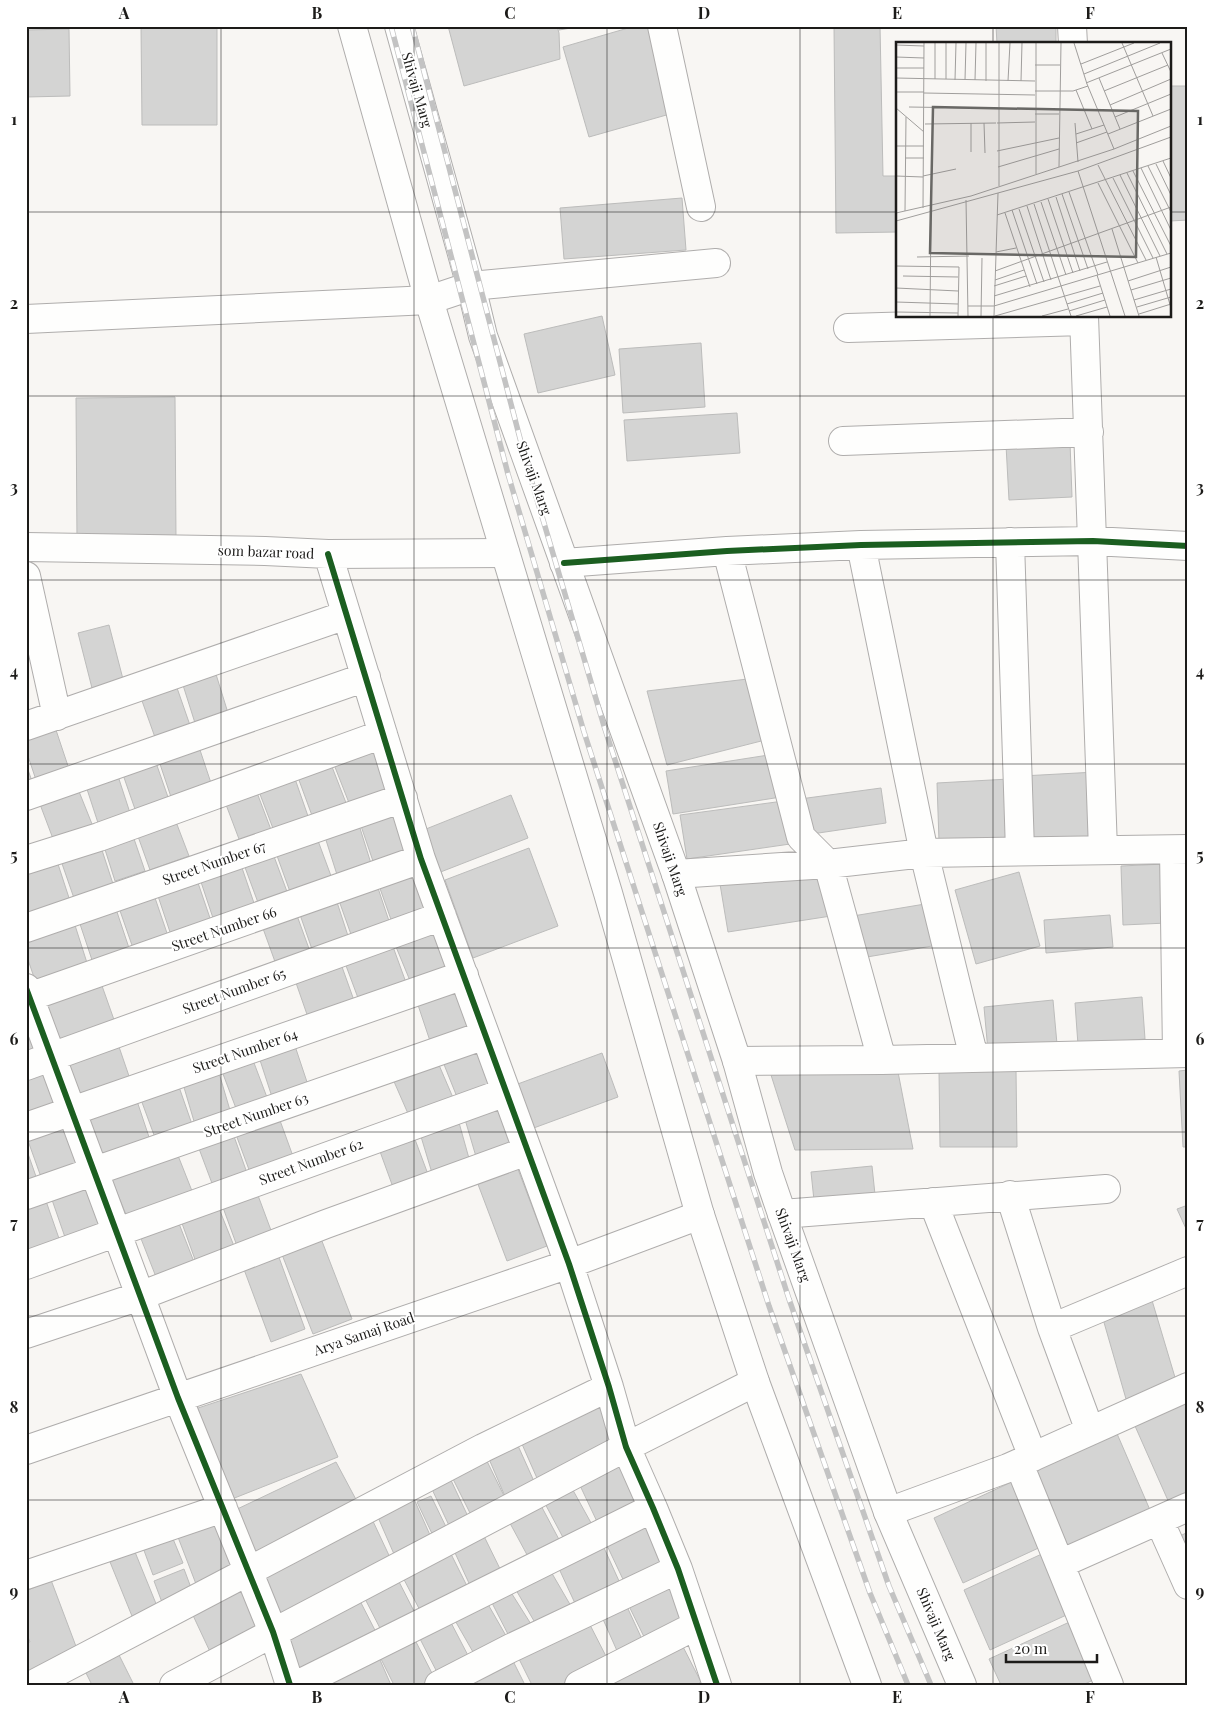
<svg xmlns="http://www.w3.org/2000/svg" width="1214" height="1711" font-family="'Playfair Display',serif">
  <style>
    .building { fill: #d4d4d3; stroke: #bcbcbb }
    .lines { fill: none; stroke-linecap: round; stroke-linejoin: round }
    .minor-casing { stroke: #afadac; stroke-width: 30 }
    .major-casing { stroke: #afadac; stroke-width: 30 }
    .minor { stroke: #fefefd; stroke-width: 28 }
    .major { stroke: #fefefd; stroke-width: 28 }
    .rail-casing { stroke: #c3c3c3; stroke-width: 5.5 }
    .rail { stroke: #fff; stroke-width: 4; stroke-dasharray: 11; stroke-linecap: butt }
    .cycleway-casing { stroke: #fff; stroke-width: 9 }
    .cycleway { stroke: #1b5e20; stroke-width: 6 }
    .grid { fill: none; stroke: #1c1b19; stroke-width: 1; stroke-opacity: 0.55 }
    .labels { text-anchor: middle; stroke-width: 4; stroke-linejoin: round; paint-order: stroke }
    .street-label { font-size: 14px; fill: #1c1b19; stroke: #fff }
    .inset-road { fill: none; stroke: #a09e9c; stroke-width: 1 }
    .view { fill: #696865; fill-opacity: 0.15; stroke: #696865; stroke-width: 2.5 }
    .inset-edge { fill: none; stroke: #1c1b19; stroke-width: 2.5 }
    .neatline { fill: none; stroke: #1c1b19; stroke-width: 2 }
    .grid-label { font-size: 16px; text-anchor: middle; font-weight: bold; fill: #1c1b19 }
  </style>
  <rect width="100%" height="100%" fill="#f8f6f3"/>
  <path class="building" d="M141,26H217V125H142Z
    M448,26H557L559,33L560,59L464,86Z
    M559,26H583L559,30Z
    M635,26H652L677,112L589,137L563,47Z
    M834,26H880L883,176H898V232L836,233Z
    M996,26H1056V44H997Z
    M69,29L70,96L26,97V30Z
    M1170,86H1187L1188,220L1170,221Z
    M682,198L686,250L564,259L560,208Z
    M602,316L615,375L538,393L524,334Z
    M701,343L705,407L623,413L619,349Z
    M175,397L176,540L77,541L76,398Z
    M737,413L740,453L627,461L624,420Z
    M1070,442L1072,497L1009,500L1006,445Z
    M109,625L124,683L93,692L78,633Z
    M215,671L228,713L195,723L182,682Z
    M756,678L773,738L667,765L647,691Z
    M176,685L192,731L157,743L141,698Z
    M56,730L69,769L36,780L26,750V740Z
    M198,744L214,792L174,806L158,758Z
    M376,745L394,792L351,808L333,762Z
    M775,754L781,797L673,814L666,771Z
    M154,757L169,800L136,812L121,769Z
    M329,759L348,808L314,821L296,772Z
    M26,764L34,787L26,789Z
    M1096,772L1099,842L1026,846L1022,776Z
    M117,773L132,819L100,829L85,783Z
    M294,776L309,819L274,831L258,789Z
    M1009,779L1012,837L939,841L937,783Z
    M76,784L94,829L55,844L38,799Z
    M881,788L886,823L805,835L800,799Z
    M256,790L273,835L242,847L225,802Z
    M511,795L528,838L438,873L421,831Z
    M791,800L797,843L687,859L680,815Z
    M401,808L418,855L376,870L360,823Z
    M173,814L189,856L150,870L135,828Z
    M359,825L373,870L339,881L325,837Z
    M131,830L145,871L115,881L102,840Z
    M317,838L334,884L293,900L276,853Z
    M99,841L115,890L76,904L59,855Z
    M529,848L558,926L473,958L445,880Z
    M272,851L289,897L260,908L243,862Z
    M56,858L71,904L26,919V869Z
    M240,862L255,906L214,921L199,876Z
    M1165,864L1167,923L1123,925L1121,866Z
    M413,867L431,914L394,928L377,880Z
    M824,868L831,916L728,932L720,884Z
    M1019,872L1040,946L976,964L955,890Z
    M196,877L212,924L172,938L156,890Z
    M376,882L391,927L353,940L337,895Z
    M153,892L169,939L134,951L118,905Z
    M334,893L350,942L314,955L297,906Z
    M114,903L130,951L93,963L77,915Z
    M925,904L932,946L861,958L853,916Z
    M295,910L312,957L278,970L261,923Z
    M1110,915L1113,947L1046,953L1044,920Z
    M73,919L88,966L36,983L26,954V934Z
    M435,926L454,971L413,988L394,942Z
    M392,944L408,988L361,1006L345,963Z
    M341,964L356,1006L310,1023L295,980Z
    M101,983L118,1031L57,1051L41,1003Z
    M462,987L478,1034L433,1050L417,1002Z
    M1142,997L1145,1039L1078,1045L1075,1003Z
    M1053,1000L1057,1044L988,1051L984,1007Z
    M26,1019L39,1052L26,1057Z
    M293,1040L310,1091L274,1103L257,1051Z
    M117,1041L130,1079L73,1098L60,1060Z
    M474,1044L492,1089L459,1102L441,1057Z
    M602,1053L618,1097L531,1129L515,1085Z
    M251,1055L268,1100L237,1111L220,1066Z
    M436,1058L457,1107L413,1125L392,1077Z
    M45,1065L61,1109L26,1121V1072Z
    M1016,1070L1017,1147H940L939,1071Z
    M1188,1070V1147H1183L1179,1071Z
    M898,1072L913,1149L795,1150L771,1075Z
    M219,1073L232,1117L196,1128L183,1084Z
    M178,1084L194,1130L157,1143L140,1097Z
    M135,1095L151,1143L101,1161L84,1113Z
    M500,1105L514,1149L477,1160L464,1116Z
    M278,1115L294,1159L251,1175L235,1132Z
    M458,1119L470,1162L432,1173L419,1130Z
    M67,1124L81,1163L41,1177L27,1138Z
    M230,1125L247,1173L213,1186L195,1138Z
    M413,1134L429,1177L394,1190L378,1146Z
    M26,1148L39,1185L26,1189Z
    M177,1153L194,1196L129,1222L112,1180Z
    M516,1164L547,1246L507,1261L476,1179Z
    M872,1166L876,1204L815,1210L811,1172Z
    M86,1181L103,1230L67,1243L50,1194Z
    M256,1190L272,1233L237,1246L221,1202Z
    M46,1201L63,1250L26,1263V1208Z
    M216,1201L236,1251L197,1265L179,1215Z
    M1188,1205V1233L1177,1209Z
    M176,1216L196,1267L158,1282L138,1231Z
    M320,1236L352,1319L313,1334L281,1252Z
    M277,1252L305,1329L271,1342L242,1264Z
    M1151,1297L1177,1384L1126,1399L1101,1312Z
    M301,1374L338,1457L227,1501L189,1411Z
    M598,1399L620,1449L540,1485L518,1435Z
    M1188,1401V1497L1170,1505L1135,1426Z
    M1115,1429L1150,1510L1068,1546L1033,1465Z
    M515,1439L537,1488L507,1501L486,1452Z
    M483,1453L509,1506L475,1523L449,1471Z
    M621,1456L645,1506L600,1528L576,1477Z
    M336,1462L360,1507L253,1560L231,1512Z
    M449,1476L472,1525L453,1534L430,1485Z
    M1016,1480L1045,1545L963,1583L934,1518Z
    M569,1483L595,1530L567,1545L542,1498Z
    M431,1496L450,1535L436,1542L417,1502Z
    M537,1498L563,1547L532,1564L505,1514Z
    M414,1499L434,1544L397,1561L377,1515Z
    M647,1516L672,1568L628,1590L603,1537Z
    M215,1517L235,1569L196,1584L176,1532Z
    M371,1517L394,1566L281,1619L258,1570Z
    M480,1528L505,1579L474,1594L450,1542Z
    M1188,1532V1554L1180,1536Z
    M171,1534L183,1563L153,1575L142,1545Z
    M600,1539L624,1592L579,1612L555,1560Z
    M446,1544L472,1596L425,1620L398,1568Z
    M135,1552L159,1611L134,1621L110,1562Z
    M1046,1552L1073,1612L990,1650L964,1590Z
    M184,1569L193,1593L163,1605L154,1581Z
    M393,1570L419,1621L385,1638L359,1587Z
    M550,1570L575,1613L541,1633L516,1590Z
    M668,1578L691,1625L649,1647L626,1600Z
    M51,1580L77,1649L26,1675V1643L30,1642L26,1632V1591Z
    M241,1585L263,1632L212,1656L190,1609Z
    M512,1594L536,1632L512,1642L492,1603Z
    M357,1595L380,1640L302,1680L280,1635Z
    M623,1598L647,1650L622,1662L598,1608Z
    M485,1599L509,1641L477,1659L453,1617Z
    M447,1615L473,1665L442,1682L416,1631Z
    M587,1619L611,1666L574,1685H532L517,1655Z
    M1076,1619L1101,1676L1083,1685H1001L989,1659Z
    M412,1634L438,1685H394L377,1651Z
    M678,1637L701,1682L696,1685H613L607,1673Z
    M117,1651L134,1685H92L84,1669Z
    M377,1653L391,1685H304Z
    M509,1653L525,1685H478L472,1672Z"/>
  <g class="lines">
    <g class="minor-casing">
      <path id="minor" d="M662,26L701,207
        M1072,26L1073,44
        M1084,316L1103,850
        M26,319L429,300L471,286L716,263
        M848,328L1084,321
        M843,441L1089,432
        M1010,542L1020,851
        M861,545L924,853L974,1058
        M26,547L265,551L328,554L505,553
        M727,551L801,837L828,864L882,1060
        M328,554L421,859L569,1264L609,1387L626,1447L653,1508L678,1569L717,1685
        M564,563L727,551L861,545L1093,541L1188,546
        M26,576L57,716
        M26,726L346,615
        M26,796L366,677
        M1174,850L1177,1053
        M26,860L99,837L383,734
        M676,874L828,864L924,853L1188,849
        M26,928L403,798
        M26,988L178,1398L273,1632L290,1685
        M26,998L421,859
        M737,1061L882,1060L1188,1053
        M26,1066L442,916
        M26,1127L464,975
        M26,1195L485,1035
        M1010,1195L1052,1328L1090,1431
        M933,1202L1033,1457
        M782,1214L1106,1189
        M26,1265L506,1092
        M1052,1328L1188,1271
        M26,1334L140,1296L326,1224L527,1151
        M26,1450L569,1264L700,1215
        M1019,1464L1109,1685
        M888,1512L1008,1468L1188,1387
        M1159,1520L1188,1585
        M1060,1564L1188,1507
        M26,1575L223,1508
        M32,1685L483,1448L609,1387
        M174,1685L626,1447L755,1382
        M297,1685L653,1508
        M439,1685L511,1648L678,1569
        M579,1685L697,1625"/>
    </g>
    <g class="major-casing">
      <path id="major" d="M352,26L429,300L608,893L700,1215L755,1382L867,1685
        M399,26L471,286L483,336L676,874L737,1061L768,1173L782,1214L888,1512L962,1685"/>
    </g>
    <use href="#minor" class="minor"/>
    <use href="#major" class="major"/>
    <g class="rail-casing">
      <path id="rail" d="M391,26L508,474L584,732L769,1306L870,1593L908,1685
        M412,26L528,469L604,726L789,1299L889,1586L931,1685"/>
    </g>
    <use href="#rail" class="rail"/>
    <g class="cycleway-casing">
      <path id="cycleway" d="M328,554L421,859L569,1264L609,1387L626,1447L653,1508L678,1569L717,1685
        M564,563L727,551L861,545L1093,541L1188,546
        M26,988L178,1398L273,1632L290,1685"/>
    </g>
    <use href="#cycleway" class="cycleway"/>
  </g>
  <path class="grid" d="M221,26V1685M414,26V1685M607,26V1685M800,26V1685M993,26V44M26,212H898M1170,212H1188M993,316V1685M26,396H1188M26,580H1188M26,764H1188M26,948H1188M26,1132H1188M26,1316H1188M26,1500H1188"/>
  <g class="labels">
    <g class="street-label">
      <text transform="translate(417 90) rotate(74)" y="5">Shivaji Marg</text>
      <text transform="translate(534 478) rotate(70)" y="5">Shivaji Marg</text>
      <text transform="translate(266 552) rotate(2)" y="5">som bazar road</text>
      <text transform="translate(670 859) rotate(71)" y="5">Shivaji Marg</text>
      <text transform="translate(214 863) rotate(-19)" y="5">Street Number 67</text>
      <text transform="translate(224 929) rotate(-19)" y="5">Street Number 66</text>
      <text transform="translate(234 991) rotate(-20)" y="5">Street Number 65</text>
      <text transform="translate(245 1051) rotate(-19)" y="5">Street Number 64</text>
      <text transform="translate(256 1115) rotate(-19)" y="5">Street Number 63</text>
      <text transform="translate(311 1162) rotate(-20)" y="5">Street Number 62</text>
      <text transform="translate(793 1245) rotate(70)" y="5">Shivaji Marg</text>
      <text transform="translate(364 1334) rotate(-19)" y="5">Arya Samaj Road</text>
      <text transform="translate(936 1624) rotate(67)" y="5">Shivaji Marg</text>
    </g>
  </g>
  <g transform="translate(896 42)">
    <rect width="275" height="275" fill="#f8f6f3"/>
    <path class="inset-road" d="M103,1V144M140,1V132M178,1L191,42L218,107M226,1L257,74M0,3L28,4M266,11L275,30M0,15L28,16M185,22L238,1M139,23H164M0,26H28M188,32L264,1M0,36L139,39M203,36L224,87M39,37V1M50,37V1M59,38L60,1M69,38L70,1M79,38L80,1M90,39V1M112,39L114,1M125,39L126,1M190,41L275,7M180,48L196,87M139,49H177L192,44M208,49L272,23M0,50H28M28,51L139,53M214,63L275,37M13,65L139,67M0,66L28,90M139,72H163M219,75L275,52M75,81V110M88,81L89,111M101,81L139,80M179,81L182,120M29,82L100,81M180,92L208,83M212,92L275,67M180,101L211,90M0,104H28M101,109L163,96M9,116H28M267,119L275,136M260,122L275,153M0,123V104M202,123L250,218M252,124L275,170M102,125L163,107M163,125L165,1M245,126L275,188M182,129L229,274M237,129L275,204M231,131L271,212M224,133L264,214M0,134L27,135M27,134L60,127M217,136L257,216M202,141L242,221M173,150L202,233M166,152L192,227M160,155L184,229M152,157L177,231M70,158L72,274M145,160L170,233M138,162L175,274M131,164L155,238M27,166L28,1M123,167L148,240M116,168L141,242M9,169L10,75M0,171L75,154L218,107L275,84M109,171L134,245M101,173L275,116M0,179L182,129L275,95M216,187L243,274M100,210L120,206M21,215L73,214M260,215L275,266M0,224L63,225L62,274M99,229L275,165M201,233L214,274M7,234L62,235M99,238L128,228M232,239L275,225M98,244L130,234M0,246L62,249M235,248L275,236M98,254L211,220M238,258L275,247M0,260L62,262M171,262L207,251M72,264H98L275,211M241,265L275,255M173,269L209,258M0,270L62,271M243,272L275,262M34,274L35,169M85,274L86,216M98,274L102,151M99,274L204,244M146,274L172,267M180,274L211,265"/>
    <path class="view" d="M37,65L242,69L240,215L34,211Z"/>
    <rect width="275" height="275" class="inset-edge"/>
  </g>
  <rect width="1214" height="1711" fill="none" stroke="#ffffff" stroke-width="55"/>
  <path d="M1006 1654v8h91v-8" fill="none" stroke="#1c1b19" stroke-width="2.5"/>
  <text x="1014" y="1654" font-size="15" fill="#1c1b19" stroke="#ffffff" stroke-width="4" paint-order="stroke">20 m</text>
  <rect x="28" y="28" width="1158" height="1656" class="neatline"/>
  <g class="grid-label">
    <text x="124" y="19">A</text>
    <text x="317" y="19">B</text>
    <text x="510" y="19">C</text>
    <text x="704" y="19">D</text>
    <text x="897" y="19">E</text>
    <text x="1090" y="19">F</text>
    <text x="14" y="125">1</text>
    <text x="1200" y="125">1</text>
    <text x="14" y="309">2</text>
    <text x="1200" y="309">2</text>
    <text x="14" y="493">3</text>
    <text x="1200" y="493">3</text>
    <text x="14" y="677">4</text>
    <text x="1200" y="677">4</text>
    <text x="14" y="861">5</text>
    <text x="1200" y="861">5</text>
    <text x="14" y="1045">6</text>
    <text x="1200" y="1045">6</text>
    <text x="14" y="1229">7</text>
    <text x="1200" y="1229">7</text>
    <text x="14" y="1413">8</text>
    <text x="1200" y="1413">8</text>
    <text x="14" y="1597">9</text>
    <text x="1200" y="1597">9</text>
    <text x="124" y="1703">A</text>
    <text x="317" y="1703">B</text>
    <text x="510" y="1703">C</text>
    <text x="704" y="1703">D</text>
    <text x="897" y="1703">E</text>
    <text x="1090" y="1703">F</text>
  </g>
</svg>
